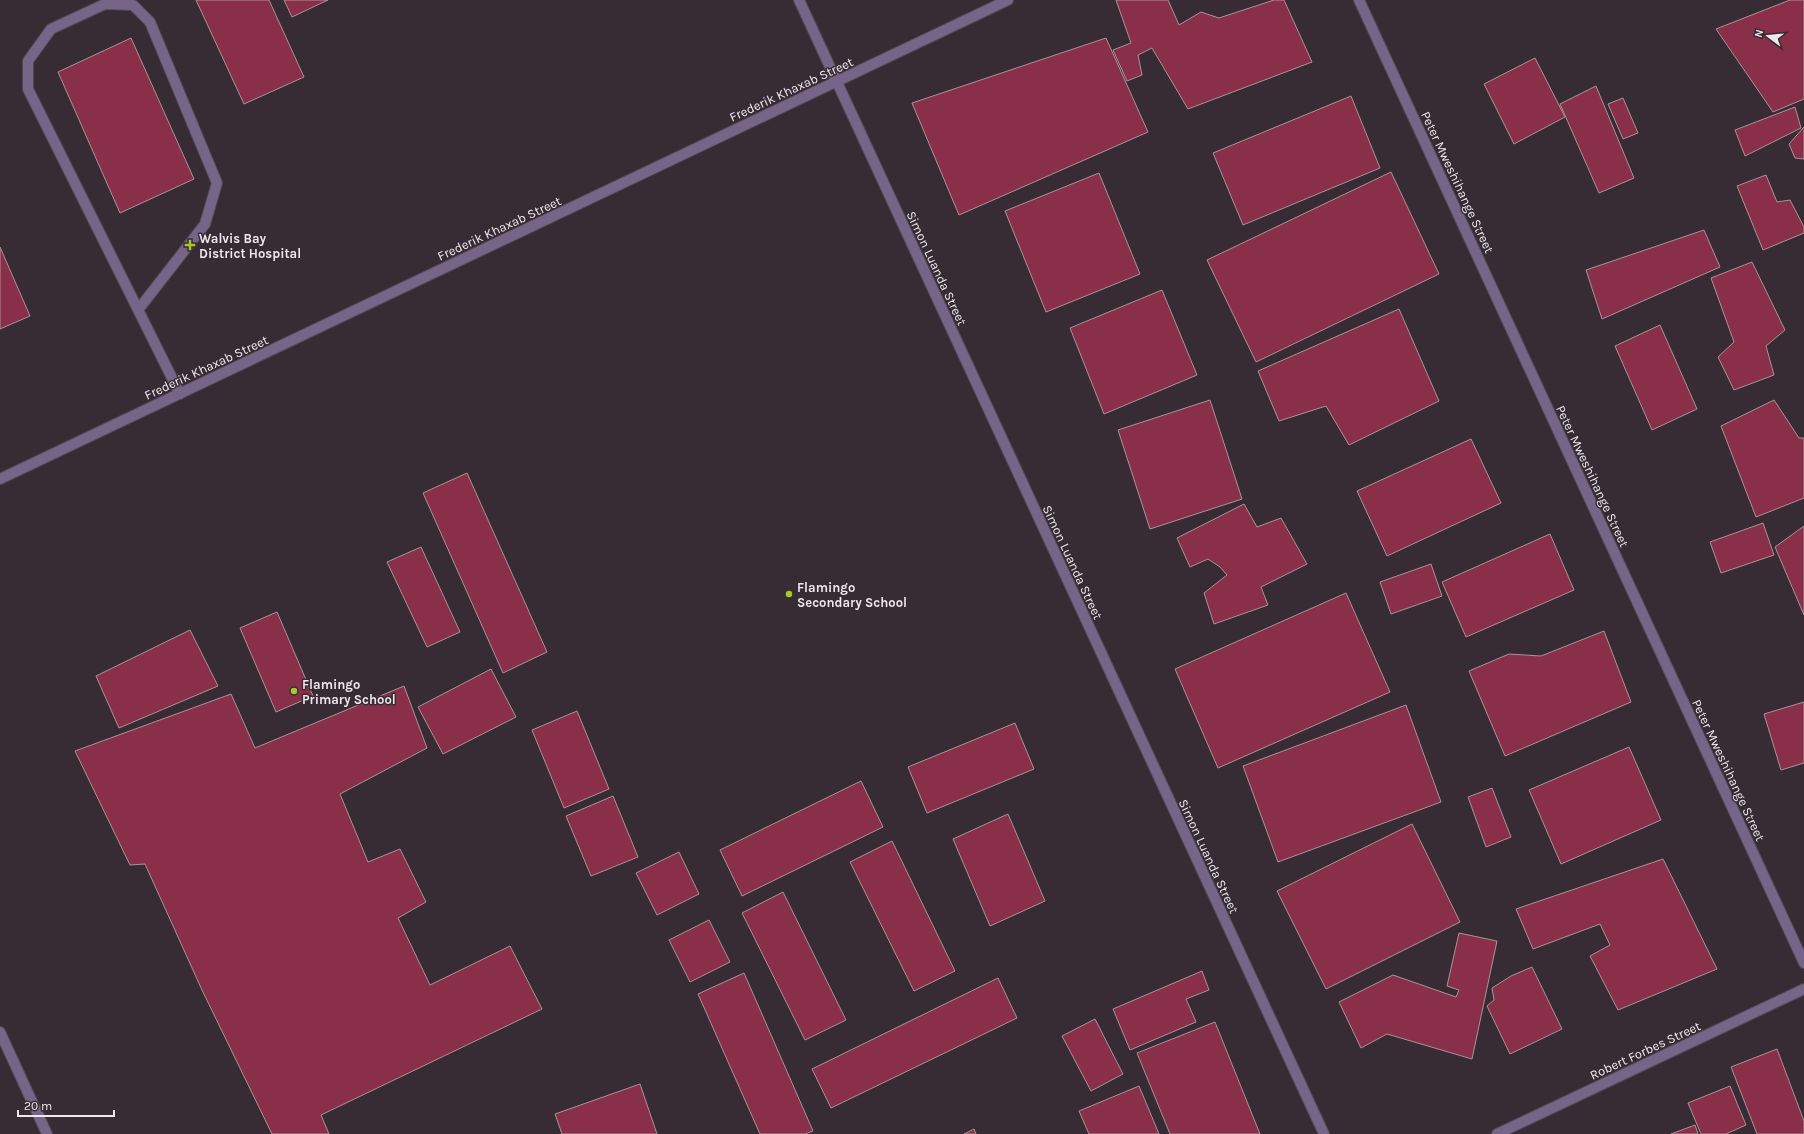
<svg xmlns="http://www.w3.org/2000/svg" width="1804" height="1134" font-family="Karla,sans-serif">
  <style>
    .building { fill: #8a2f4a; stroke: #a89598 }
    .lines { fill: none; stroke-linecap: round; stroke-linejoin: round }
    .minor-casing { stroke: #544952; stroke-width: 12 }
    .minor { stroke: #766588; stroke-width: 10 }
    .poi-dot { fill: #a3c926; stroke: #372b34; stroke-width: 1.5 }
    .labels { text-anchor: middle; stroke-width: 3; stroke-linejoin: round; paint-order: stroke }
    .street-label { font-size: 13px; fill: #efe7ed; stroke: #372b34 }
    .poi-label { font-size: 13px; font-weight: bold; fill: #efe7ed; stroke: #372b34; text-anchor: start }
  </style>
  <rect width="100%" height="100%" fill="#372b34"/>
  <path class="building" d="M196,0H269L304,77L244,104Z
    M284,0H328L292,17Z
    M1116,0H1168L1179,25L1201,12L1219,18L1274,0H1284L1312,62L1188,109L1152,48L1138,55L1142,75L1127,81L1113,50L1131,43Z
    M1790,0H1804V99L1773,112L1716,29Z
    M131,38L194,179L120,213L58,72Z
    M1106,38L1148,132L959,215L912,103Z
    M1535,58L1565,117L1514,144L1484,84Z
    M1596,86L1634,178L1599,193L1560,104Z
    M1351,96L1380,168L1243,225L1213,153Z
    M1623,98L1638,133L1623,139L1608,104Z
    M1795,107L1801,128L1745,156L1735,130Z
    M1804,127V159L1795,158L1789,144Z
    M1391,172L1439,274L1256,362L1207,260Z
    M1099,173L1140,274L1046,312L1005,211Z
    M1766,175L1777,202L1790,200L1804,227V233L1763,250L1737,186Z
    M1704,230L1720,267L1602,319L1586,270Z
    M0,247L30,316L0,329Z
    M1752,262L1785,330L1766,346L1774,375L1734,390L1718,357L1734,342L1711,278Z
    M1162,290L1197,375L1104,414L1070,328Z
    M1399,309L1439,401L1349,445L1326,406L1279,421L1258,371Z
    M1660,325L1697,409L1652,430L1615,346Z
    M1210,400L1242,499L1150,529L1118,430Z
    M1774,400L1799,438H1804V498L1756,517L1721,426Z
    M1471,439L1501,503L1387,556L1357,491Z
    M467,473L547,652L503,673L423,493Z
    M1244,504L1257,527L1281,518L1307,564L1261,587L1268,605L1214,624L1204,593L1227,575L1220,567L1208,559L1190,567L1177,538Z
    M1763,523L1774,555L1721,573L1710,542Z
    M1804,526V615L1775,547Z
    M1550,534L1574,590L1466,637L1442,582Z
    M421,547L460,632L427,647L387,562Z
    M1431,564L1442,596L1391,614L1380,582Z
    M1346,593L1390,692L1218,768L1175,669Z
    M277,612L313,696L276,712L240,628Z
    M190,630L218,686L119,728L96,676Z
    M1604,631L1631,702L1505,756L1469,671L1509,654L1541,656Z
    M491,669L516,717L443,754L418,707Z
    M404,686L427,748L340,794L368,862L400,849L426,902L398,918L430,985L510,946L542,1009L321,1115L329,1134H272L202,990L145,864L130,865L75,751L231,694L255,748Z
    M1804,702V763L1781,770L1764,714Z
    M1406,705L1441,802L1278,862L1243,766Z
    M577,711L609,789L564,808L532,730Z
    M1015,723L1034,769L927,813L908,767Z
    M1629,747L1661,820L1561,864L1529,790Z
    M861,781L883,827L742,896L720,850Z
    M1492,788L1511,837L1486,847L1468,797Z
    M613,796L638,857L591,876L566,816Z
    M1008,814L1045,901L990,926L953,839Z
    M1412,824L1460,922L1326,989L1277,891Z
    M892,841L955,971L914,991L850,862Z
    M679,852L699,894L657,915L636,873Z
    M1663,859L1717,969L1618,1010L1590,956L1610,945L1600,924L1533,949L1516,909Z
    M783,892L846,1020L805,1040L742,913Z
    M709,920L730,962L690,982L669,940Z
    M1459,933L1497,941L1472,1059L1387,1034L1361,1048L1339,1002L1393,975L1456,997L1459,990L1447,986Z
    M1532,967L1562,1029L1510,1054L1487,1006L1494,1000L1492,988L1511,976Z
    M1202,971L1209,990L1186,999L1196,1022L1130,1050L1113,1009Z
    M744,973L813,1131L805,1134H760L698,994Z
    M998,978L1017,1018L831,1108L812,1069Z
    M1095,1019L1123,1074L1091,1091L1062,1036Z
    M1215,1022L1260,1134H1170L1137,1053Z
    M1777,1049L1804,1121V1134H1757L1731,1067Z
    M640,1084L657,1134H562L555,1114Z
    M1139,1086L1159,1134H1089L1079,1111Z
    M1730,1086L1746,1125L1726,1134H1701L1688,1103Z
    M1695,1125L1698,1134H1671Z
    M974,1129L976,1134H964Z"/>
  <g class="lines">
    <g class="minor-casing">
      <path id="minor" d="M799,0L1324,1134
        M1359,0L1804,963
        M138,310L205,224L217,183L150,22L133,5L105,4L51,29L28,61V89L180,394
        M0,479L1008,0
        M0,1032L47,1134
        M1497,1134L1804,989"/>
    </g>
    <use href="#minor" class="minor"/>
  </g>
  <g class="poi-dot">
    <path d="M188 239h4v4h4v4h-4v4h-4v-4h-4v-4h4z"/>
    <circle cx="789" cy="594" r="4"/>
    <circle cx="294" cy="691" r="4"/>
  </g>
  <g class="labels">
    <g class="street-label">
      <text transform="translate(791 89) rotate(-25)" y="5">Frederik Khaxab Street</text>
      <text transform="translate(1458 182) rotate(65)" y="5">Peter Mweshihange Street</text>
      <text transform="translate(499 228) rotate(-25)" y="5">Frederik Khaxab Street</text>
      <text transform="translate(937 268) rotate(65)" y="5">Simon Luanda Street</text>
      <text transform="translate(206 367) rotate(-25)" y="5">Frederik Khaxab Street</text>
      <text transform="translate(1593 476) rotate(65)" y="5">Peter Mweshihange Street</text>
      <text transform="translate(1073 562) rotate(65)" y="5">Simon Luanda Street</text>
      <text transform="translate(1729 770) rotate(65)" y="5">Peter Mweshihange Street</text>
      <text transform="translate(1209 856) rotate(65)" y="5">Simon Luanda Street</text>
      <text transform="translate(1645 1050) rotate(-25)" y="5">Robert Forbes Street</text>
    </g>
    <g class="poi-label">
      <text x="199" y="243">Walvis Bay<tspan x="199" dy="15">District Hospital</tspan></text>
      <text x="797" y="592">Flamingo<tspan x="797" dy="15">Secondary School</tspan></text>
      <text x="302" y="689">Flamingo<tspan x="302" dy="15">Primary School</tspan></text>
    </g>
  </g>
  <g transform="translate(1768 36) rotate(286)" stroke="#372b34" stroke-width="3" paint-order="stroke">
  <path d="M0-3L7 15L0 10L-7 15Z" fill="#efe7ed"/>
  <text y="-6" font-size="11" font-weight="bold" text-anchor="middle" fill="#efe7ed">N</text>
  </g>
  <path d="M18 1110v6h96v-6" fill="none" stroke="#efe7ed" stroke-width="2"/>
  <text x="24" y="1110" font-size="12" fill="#efe7ed" stroke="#372b34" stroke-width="3" paint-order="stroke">20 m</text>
</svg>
